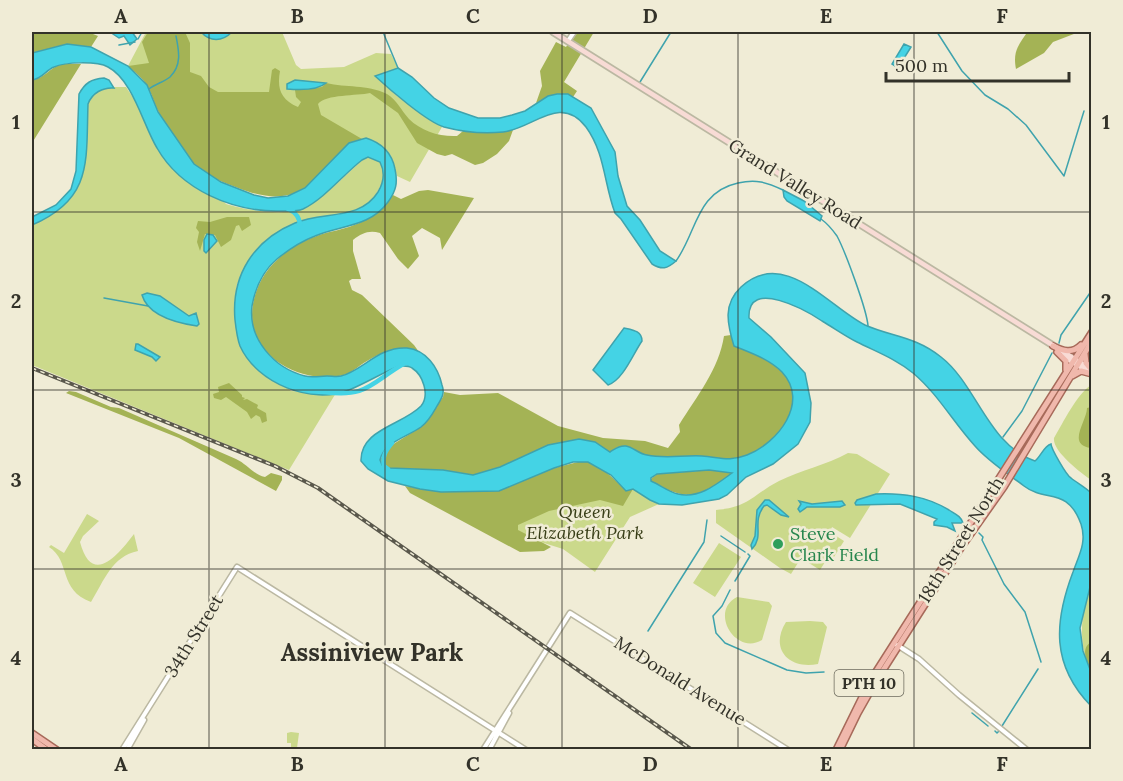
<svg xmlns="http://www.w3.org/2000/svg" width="1123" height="781" font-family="Lora,serif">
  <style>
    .green { fill: #cbd98b }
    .forest { fill: #a4b355 }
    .water { fill: #44d3e5; stroke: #3fa3ad; stroke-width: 1.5; fill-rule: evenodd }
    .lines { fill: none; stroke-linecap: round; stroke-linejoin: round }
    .stream { stroke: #3fa3ad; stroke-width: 1.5 }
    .river { stroke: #44d3e5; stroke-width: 4.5 }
    .tertiary-casing { stroke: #bbb8a2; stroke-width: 7 }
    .secondary-casing { stroke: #bbb8a2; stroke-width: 8 }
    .primary-casing { stroke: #a76a5a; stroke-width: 8 }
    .tertiary { stroke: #fff; stroke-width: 4 }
    .secondary { stroke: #f8dbd5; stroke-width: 4.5 }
    .primary { stroke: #f0b8ac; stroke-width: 5 }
    .rail-casing { stroke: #5a584c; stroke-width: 4 }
    .rail { stroke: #f0ecd6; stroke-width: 1.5; stroke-dasharray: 4.5; stroke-linecap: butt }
    .grid { fill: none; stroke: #333229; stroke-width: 1.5; stroke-opacity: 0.55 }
    .leisure-dot { fill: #2e9e5b; stroke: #f0ecd6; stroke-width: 2 }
    .labels { text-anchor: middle; stroke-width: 5; stroke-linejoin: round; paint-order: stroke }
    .shield { fill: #f0ecd6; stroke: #6c6a5d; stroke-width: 1.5 }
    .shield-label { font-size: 16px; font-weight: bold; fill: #333229 }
    .street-label { font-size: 18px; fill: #333229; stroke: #f0ecd6 }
    .park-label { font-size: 18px; font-style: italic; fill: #383e17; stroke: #f0ecd6 }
    .leisure-label { font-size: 18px; fill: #27864d; stroke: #f0ecd6; text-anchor: start }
    .district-label { font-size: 24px; font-weight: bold; fill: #333229; stroke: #f0ecd6 }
    .neatline { fill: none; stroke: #333229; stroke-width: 2 }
    .grid-label { font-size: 20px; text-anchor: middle; font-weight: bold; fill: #333229 }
  </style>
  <rect width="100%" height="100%" fill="#f0ecd6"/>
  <path class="green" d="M146,32H282L296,65L301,69L344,67L376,53L391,54L398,68L375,76L397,96L442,127L410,182L397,176L392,158L385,148L288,196L128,66Z
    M107,87H126L134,99L226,204C245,210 282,216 300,209C318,204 348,173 362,160L368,157L380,162L383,169V182L373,199L368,205L355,211L299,221L287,227L266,240L256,250L237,284L234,308L240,344L291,391L336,393L289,470L32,365V225C84,202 86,176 87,124C87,115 85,103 91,96C95,92 102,90 107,87Z
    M1091,385V480C1081,473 1052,451 1054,438C1063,423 1077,394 1091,385Z
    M848,453L857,454L890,474L850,538L832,527L830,532L844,541L834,557L830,554L820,570L801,558L791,574L780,568L716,523V510C750,507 752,495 779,481C801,470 826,465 848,453Z
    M633,489L650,500L659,504L630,517L595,572L563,549L493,527L498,509Z
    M87,514L99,521L83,536L80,542C92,587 118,555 134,534L138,551C112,556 104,581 91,602C58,590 71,561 49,547L51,545L64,553Z
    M719,543L741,557L715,597L693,583Z
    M1091,583V672C1077,642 1081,614 1091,583Z
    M737,597L769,602L772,606L762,640C735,656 709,611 737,597Z
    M810,621L823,622L827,627L818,664C789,670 769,649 786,622Z
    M291,732L299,733L297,748L327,749H282V747H291V743H287V733Z"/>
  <path class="forest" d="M32,32H88L98,36L91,47L67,44L32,53Z
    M148,32H185L190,43V72L201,76L209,87L218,92H269L272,70L275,68L280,71C277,88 280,99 298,107L301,102L296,97L295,90L322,87L326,83C347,88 366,84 387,94C397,100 401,110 409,119C421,131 440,137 457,136L463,131L503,132L513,130L509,141L497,154L483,163L475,165L452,154L445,156L437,154L417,143L398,113L370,93C357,96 326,94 318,104L321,115L362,139L349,143L345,147C311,189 292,209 238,188C223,182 205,176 194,164C180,150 166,129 158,111C154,103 152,93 147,86C143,78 134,72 128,66L149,63L142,42Z
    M576,32H594L564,82L577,91L573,97C561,91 547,97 536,103L542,86L540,71L556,42L566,47Z
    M1023,32H1079L1053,42L1044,53L1016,69C1013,53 1017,47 1026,34Z
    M61,64H81L32,143V80C43,79 50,68 61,64Z
    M428,190L474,198L442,250L440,238L422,228L412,236L419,256L408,269L398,259L380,233C369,230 362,233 353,240V251L361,279H352L349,281L352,290L362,295L414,345L419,352C402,345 383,351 367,361C358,366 350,375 339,376C296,383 244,353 253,304C259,269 287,246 319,235C330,231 343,230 354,225C370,220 383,208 393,195L401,199L419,191Z
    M227,217H249L251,225L242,231L239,225L236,226L231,240L221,247L215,235L205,234L200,251L197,242L199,232L196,228L198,221L210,222Z
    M731,335L734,346C751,353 769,359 782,372C811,402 778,442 748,455C729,462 713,456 694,456C678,456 659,460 644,455C638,453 633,449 628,446L610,452L500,467L473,475L443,470L389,468L382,465L380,460L387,448L421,427L443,397L444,392L460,395L498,393L558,426L603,438L645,441L668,448L680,432L679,425C697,396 719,369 724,336Z
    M229,383L242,395V397L245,398L243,400L247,399L258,405L257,408L266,413L267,421L262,423L260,417L256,415L251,419L247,412L226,397L221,400L214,398L213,394L219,392L218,387Z
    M69,391L76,392L111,407L119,408L236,459C247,464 254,475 265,477L271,473L282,476V480L276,491L179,438L66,393Z
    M1091,407L1092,408L1091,448C1066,445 1087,421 1087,408Z
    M582,461C600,463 614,479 626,491L633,489L623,506L600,500L549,511L518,525V530L551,547L544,551L520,552L410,493L405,486L441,492L508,487L522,480L554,468Z
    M710,470L733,473C717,484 698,500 677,493C668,491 660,485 651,481V479L657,474Z
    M1091,642V672C1087,662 1080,649 1091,642Z"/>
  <path class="water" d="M110,32H132L137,39L130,45L124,36L119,38Z
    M201,32H232C222,42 210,42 201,32Z
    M67,44L91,47L128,66L147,85L158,112L194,164L221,182L254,195L268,198L288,196L305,188L349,143L366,138C382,143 392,153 395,169C398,183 396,191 388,202C370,227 341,225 315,236C302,241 288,250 277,259C263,271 255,289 252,306C248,339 274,368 305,376C312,378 320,376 327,376C332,376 337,377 341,376C362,371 379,346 407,348C426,350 438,367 442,385C445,393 442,398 437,406C433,413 429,421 421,427C407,437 384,442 380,460L382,465L389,468L443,470L473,475L500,467L548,445L579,439L595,442L610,452C615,449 619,445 626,446C633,447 639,454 647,455C665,459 683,455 702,456C719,457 729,462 747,455C778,443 810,402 782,372C769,359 751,353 734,346C727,323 723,304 741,287C784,247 829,307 865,325C892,337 915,336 941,357C977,385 988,445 1035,461C1041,456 1044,446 1051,444C1051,448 1066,475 1071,478C1077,483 1085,487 1091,493V583L1080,628L1083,651L1091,672V706C1051,665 1054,622 1073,572C1079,555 1087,542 1081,524C1067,486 1046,503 1024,486C1007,473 989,462 975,446C953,422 938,394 913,373C896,359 877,352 857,342C845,336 834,328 822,321C807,311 747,277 749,318L771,337L805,373L811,403L810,422L798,444L773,464L746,477L727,495L719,499L682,505L659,504L650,500L633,489L626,491L611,475L588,462H573L554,468L499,491L441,492L420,489L388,481L368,469L361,461C360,429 403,425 421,406C430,395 423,375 412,368C408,365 404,366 399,366C382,373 366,383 349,390C312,405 257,384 240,346C237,338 236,329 235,320C231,275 254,240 295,223C323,211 360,221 378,192C384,182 385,172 380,162L368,157L362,160C344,174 324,199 303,209C296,212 287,211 280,211C233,212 181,190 157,148C143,125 133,80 108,67C97,61 65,62 54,67C46,70 42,79 32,80V53ZM709,470L732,473C717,484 699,499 678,494C669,492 660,485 651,481V478L657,474Z
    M904,44L911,47L898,68L892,64Z
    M398,68L412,77L434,98L449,108L478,118H500L512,115L525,111L548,96L557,94H568L591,108L615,152L618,176L627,206L640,220L660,251L676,261C667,269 662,270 652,264L621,219L615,213C604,184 605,153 586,127C560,93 533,129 503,132C484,134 463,132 444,127C427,122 389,89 375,76Z
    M104,78L109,80L114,88C103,87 92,93 88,104C86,161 93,199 32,225V217L56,205L71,189L76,171L79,94C85,83 91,79 104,78Z
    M295,80L326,83C317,91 299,90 287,89V84Z
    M783,190L804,201L822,216L820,221L787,201L784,197Z
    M207,234L213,235L217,241L206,253L204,251V240Z
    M147,293L160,296L189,316L196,313L199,324L197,326C177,323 148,316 142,295Z
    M624,328C633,330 642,331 642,341C633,354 623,380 608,385L593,370Z
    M136,344H138L160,357L156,361L152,357L135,350Z
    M876,494C903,493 926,496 949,510C955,514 961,516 963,523H952L955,531L947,527L934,525V522L937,519L900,504L856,505L855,503L857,500Z
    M765,500H769L789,517L781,515L767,505L764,506C751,523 765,535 752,549L751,545L755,536L757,510Z
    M799,501L812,504L842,501L845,505L840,507H807L800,512L798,509L801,504Z"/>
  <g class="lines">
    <path class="stream" d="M173,32L174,33
      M383,32L398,68
      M937,32L962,71L985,95L1008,109L1026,125L1064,176L1084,111
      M138,39L142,32
      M119,45L135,42
      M640,82L671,32
      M149,89C155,84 164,82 170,77C182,65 179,51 176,36
      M821,219C828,224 832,229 837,236C845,251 867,310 868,326
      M676,261C697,232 696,192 738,183C756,179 766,182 783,190
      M104,298L148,306
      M1059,343L1061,335L1092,290
      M1003,437L1022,411L1052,353
      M979,533L983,537L982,540L1004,584L1025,612L1041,662
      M721,536L745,552
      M735,581L750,556L748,554
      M730,590L722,606L713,616L716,633L725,643L787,670L806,673L824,672
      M648,631L704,542L707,520
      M972,713L988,726
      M1002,726L1038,669
      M995,731L997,733L999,731"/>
    <path class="river" d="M288,209C295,212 300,218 300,226
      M324,392C368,398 370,383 405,363
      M388,469L384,466C382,456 386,450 392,443"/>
    <g class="tertiary-casing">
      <path id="tertiary" d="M568,41L574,32
        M897,645L919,659L959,695L1027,750
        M122,750L237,567L526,750
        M127,750L144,720
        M483,750L570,613L788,750
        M489,750L509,713"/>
    </g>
    <g class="secondary-casing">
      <path id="secondary" d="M553,32L1089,368
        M1063,356L1089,372"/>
    </g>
    <g class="primary-casing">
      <path id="primary" d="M1053,346C1063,351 1072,354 1081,345
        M1057,352L1066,361V370
        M1085,354L1086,363L1092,370
        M1072,376L1081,371L1092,374
        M32,733L57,750
        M32,739L47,750
        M836,750L870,681L1092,332
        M840,750L858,713L875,683L961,548L1004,487L1092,341"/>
    </g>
    <use href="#tertiary" class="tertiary"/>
    <use href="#secondary" class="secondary"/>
    <use href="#primary" class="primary"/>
    <g class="rail-casing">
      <path id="rail" d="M32,368L275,466L318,488L692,750"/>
    </g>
    <use href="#rail" class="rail"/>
  </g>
  <path class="grid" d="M209,32V750M385,32V750M562,32V750M738,32V750M914,32V750M32,212H1092M32,390H1092M32,569H1092"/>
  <circle class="leisure-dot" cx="778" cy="544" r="6"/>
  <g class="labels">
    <rect class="shield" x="834.5" y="670" width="69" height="26" rx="4.5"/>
    <g class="shield-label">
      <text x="869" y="689">PTH 10</text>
    </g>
    <g class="street-label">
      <text transform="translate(795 184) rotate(32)" y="6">Grand Valley Road</text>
      <text transform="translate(961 540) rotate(-58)" y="6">18th Street North</text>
      <text transform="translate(194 636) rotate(-58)" y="6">34th Street</text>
      <text transform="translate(680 681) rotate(32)" y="6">McDonald Avenue</text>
    </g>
    <g class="park-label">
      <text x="585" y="518">Queen<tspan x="585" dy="21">Elizabeth Park</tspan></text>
    </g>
    <g class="leisure-label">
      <text x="790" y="540">Steve<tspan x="790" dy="21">Clark Field</tspan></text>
    </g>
    <g class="district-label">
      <text x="372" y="661">Assiniview Park</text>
    </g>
  </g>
  <rect width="1123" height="781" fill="none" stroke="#f0ecd6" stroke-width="66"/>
  <path d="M886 72v9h183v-9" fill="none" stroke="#333229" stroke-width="3"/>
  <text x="895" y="72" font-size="18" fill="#333229" stroke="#f0ecd6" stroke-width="4.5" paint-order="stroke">500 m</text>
  <rect x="33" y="33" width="1057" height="715" class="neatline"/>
  <g class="grid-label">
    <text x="121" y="23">A</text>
    <text x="297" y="23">B</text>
    <text x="473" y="23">C</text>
    <text x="650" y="23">D</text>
    <text x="826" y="23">E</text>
    <text x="1002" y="23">F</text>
    <text x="16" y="129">1</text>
    <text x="1106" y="129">1</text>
    <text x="16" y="308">2</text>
    <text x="1106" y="308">2</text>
    <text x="16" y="487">3</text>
    <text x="1106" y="487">3</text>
    <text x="16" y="665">4</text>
    <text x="1106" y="665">4</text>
    <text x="121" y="771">A</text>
    <text x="297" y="771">B</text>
    <text x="473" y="771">C</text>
    <text x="650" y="771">D</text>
    <text x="826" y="771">E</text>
    <text x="1002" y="771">F</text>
  </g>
</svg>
